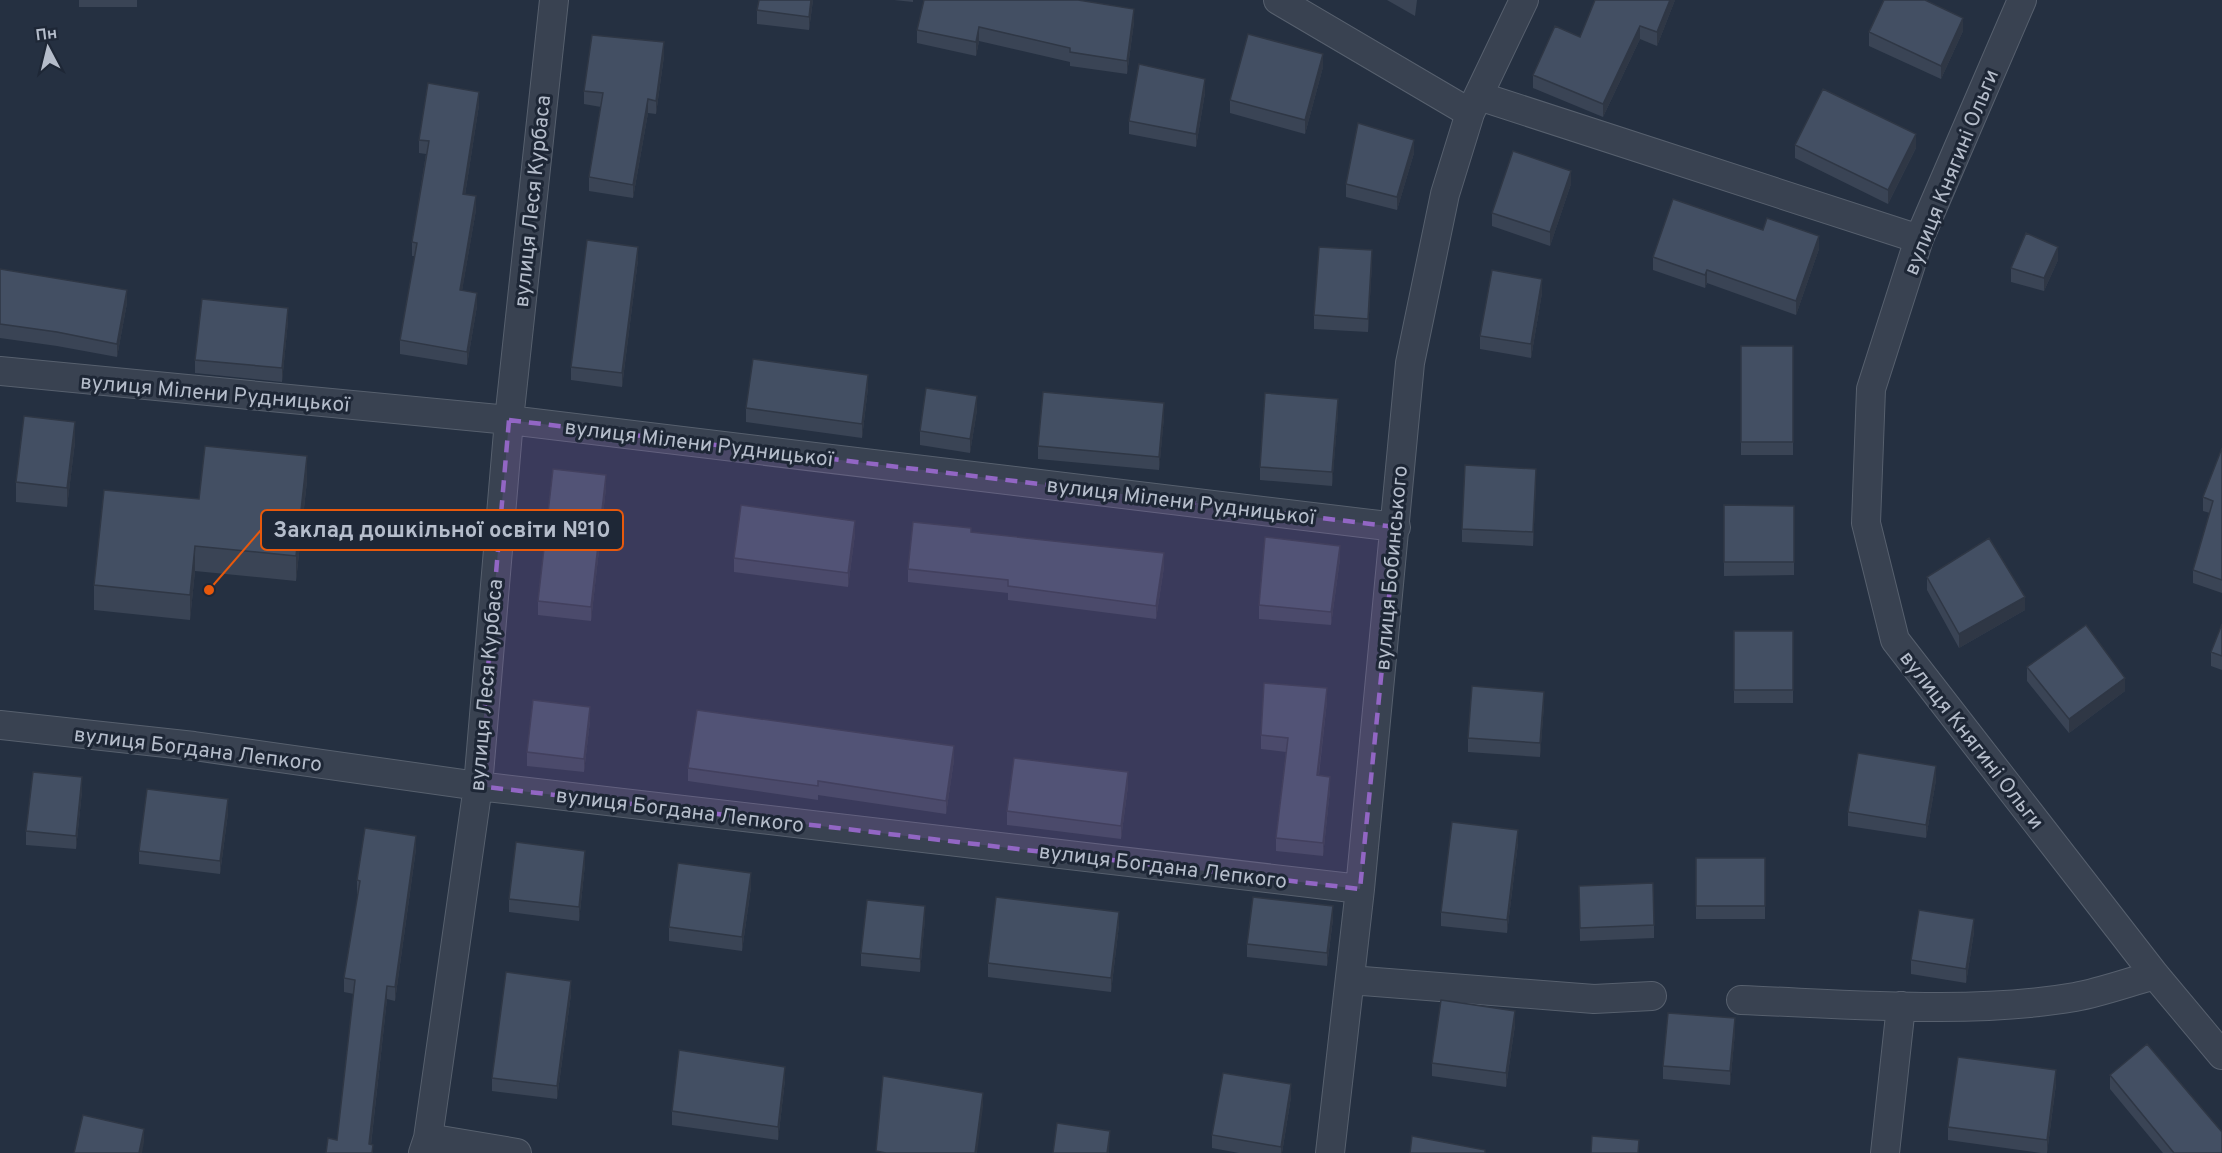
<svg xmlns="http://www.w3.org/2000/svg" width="2222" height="1153" font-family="Overpass,sans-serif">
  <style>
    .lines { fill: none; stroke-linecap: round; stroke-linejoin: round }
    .minor-casing { stroke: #57606e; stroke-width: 30 }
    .minor { stroke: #394251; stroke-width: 28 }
    .wall { fill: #3a4455 }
    .shaded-wall { fill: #2f3745 }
    .building { fill: #434f63; stroke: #2f3745; stroke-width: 1.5 }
    .marked { fill: #9266c4; fill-opacity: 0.2; stroke: #9266c4; stroke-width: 4.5; stroke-dasharray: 12 8; stroke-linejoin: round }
    .labels { text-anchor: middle; stroke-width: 6; stroke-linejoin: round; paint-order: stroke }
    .street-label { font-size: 21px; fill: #b5bdcb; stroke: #1e2736 }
    .leader { fill: none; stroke: #e8590c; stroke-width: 2 }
    .callout-dot { fill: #e8590c; stroke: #1e2736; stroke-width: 2 }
    .callout { fill: #1e2736; stroke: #e8590c; stroke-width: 2 }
    .callout-label { font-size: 22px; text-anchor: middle; font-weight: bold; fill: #b5bdcb }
  </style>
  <rect width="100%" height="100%" fill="#253041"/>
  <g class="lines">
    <g class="minor-casing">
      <path id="minor" d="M1278,0L1470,113
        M2022,0L1919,239L1871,389L1866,523L1895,640L2155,975L2222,1055
        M1479,96L1919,239
        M0,371L509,420L1396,527
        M0,725L194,746L478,786L1360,889
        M1350,980L1594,999L1652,996
        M1741,1000C1847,1004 1972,1015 2075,997C2102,992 2129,982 2155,975
        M428,1138L517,1153
        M423,1153L428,1138L478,786L509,420L554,0
        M1330,1153L1360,889L1410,363L1445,194L1470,113L1524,0
        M1885,1153L1901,1006"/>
    </g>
    <use href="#minor" class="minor"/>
  </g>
  <path class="wall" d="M79,0H137V7H79Z
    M813,0L809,30L757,24V10Z
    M894,0H913V2Z
    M1387,0H1417L1415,16Z
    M1675,0L1657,46L1640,39L1603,117L1533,88V75Z
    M1134,22L1127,74L1070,66V62L979,41L976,56L917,43V30Z
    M1963,31L1941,79L1869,46V32Z
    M664,56L656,114L648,113L633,198L589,191V177L601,107L584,104V91Z
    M1323,67L1305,134L1230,113V100Z
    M1205,93L1196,147L1129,134V121Z
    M479,105L465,195L476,210L462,290L477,306L467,365L400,354V340L415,256H412V242L426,154L419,153V140Z
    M1795,145L1916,148L1888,204L1795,158Z
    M1414,153L1397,210L1346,197V184Z
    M1571,184L1550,246L1492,226V213Z
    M1819,249L1796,315L1707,283L1705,288L1653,270V257Z
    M638,260L622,387L571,380V367Z
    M2058,260L2044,291L2011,282V268Z
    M1372,263L1368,332L1314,329V315Z
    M0,269L127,303L117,357L57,346L0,338Z
    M1542,293L1531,358L1480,349V336Z
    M288,321L282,382L195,373V360Z
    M1741,346H1793V455H1741Z
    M868,388L862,438L746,422V408Z
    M977,410L970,453L920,445V431Z
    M1338,412L1332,486L1260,480V467Z
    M1164,417L1159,470L1038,459V446Z
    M75,442L67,507L16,502V482Z
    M2222,448V593L2193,583V570L2210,513L2203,511V497Z
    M307,481L296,581L195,571L190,620L94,610V585L199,499Z
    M1536,482L1533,546L1462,542V529Z
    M606,488L591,621L538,615V601Z
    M1724,505L1794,506V575L1724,576Z
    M971,532L1164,567L1156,619L1008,600V593L908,582V569Z
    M855,534L848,587L734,572V558Z
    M1340,559L1331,625L1259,619V605Z
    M1927,577L2025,610L1959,648L1927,590Z
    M2222,624V670L2211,666V652Z
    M1734,631H1793V703H1734Z
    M2027,667L2125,691L2069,733L2027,681Z
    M1327,701L1319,775L1330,790L1323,856L1276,851V838L1286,752L1261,749V735Z
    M1544,705L1540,757L1468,752V738Z
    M590,721L584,772L527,766V752Z
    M954,760L946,814L818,795V800L688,781V768Z
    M1936,780L1926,838L1848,826V812Z
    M1128,786L1121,839L1007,825V811Z
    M82,791L76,849L26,845V831Z
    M228,813L220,874L139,864V851Z
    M1518,843L1507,933L1441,926V912Z
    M416,849L395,1001L387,999L371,1145L373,1153L337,1140L354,994L344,992V978L358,894H357V880Z
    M1696,858H1765V919H1696Z
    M585,864L579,921L509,912V899Z
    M1579,886L1654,925V938L1580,941Z
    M751,887L742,951L669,941V927Z
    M925,919L920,972L861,966V953Z
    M1333,919L1327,966L1247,957V944Z
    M1119,925L1111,992L988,977V963Z
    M1974,932L1966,983L1911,974V960Z
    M571,994L557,1099L492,1091V1078Z
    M1515,1025L1506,1087L1432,1076V1063Z
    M1735,1032L1730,1085L1663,1079V1066Z
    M2110,1075L2222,1153H2163L2110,1089Z
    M785,1080L778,1140L672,1125V1111Z
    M2056,1084L2047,1153H2041L1948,1140V1127Z
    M1291,1097L1282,1153H1239L1212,1148V1135Z"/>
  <path class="shaded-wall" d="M811,0H813L809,30V17Z
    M1670,0H1675L1657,46V32Z
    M1134,9V22L1127,74V61Z
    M1963,18V31L1941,79V66Z
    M1640,26V39L1603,117V104Z
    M979,27V41L976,56V42Z
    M664,42V56L656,114V101Z
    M1323,54V67L1305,134V120Z
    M1205,79V93L1196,147V134Z
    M479,92V105L463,208V194Z
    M648,99V113L633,198V185Z
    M1916,134V148L1888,204V190Z
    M1414,140V153L1397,210V197Z
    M1571,171V184L1550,246V232Z
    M476,196V210L460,303V290Z
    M1819,236V249L1796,315V301Z
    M638,247V260L622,387V373Z
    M2058,247V260L2044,291V278Z
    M1372,250V263L1368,332V319Z
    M1707,270V283L1705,288V275Z
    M1542,279V293L1531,358V344Z
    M127,290V303L117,357V344Z
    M477,293V306L467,365V352Z
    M288,308V321L282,382V368Z
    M868,375V388L862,438V424Z
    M977,396V410L970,453V439Z
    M1338,399V412L1332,486V472Z
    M1164,403V417L1159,470V457Z
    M75,422V442L67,507V488Z
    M307,456V481L296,581V556Z
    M1536,469V482L1533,546V532Z
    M606,475V488L591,621V607Z
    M855,521V534L848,587V573Z
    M195,546V571L190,620V595Z
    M1340,546V559L1331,625V612Z
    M1164,553V567L1156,619V606Z
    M2025,597V610L1959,648V634Z
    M2125,678V691L2069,733V719Z
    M1327,688V701L1317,789V775Z
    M1544,692V705L1540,757V743Z
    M590,707V721L584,772V759Z
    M954,746V760L946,814V801Z
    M1936,766V780L1926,838V825Z
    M1128,772V786L1121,839V826Z
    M82,777V791L76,849V836Z
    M1330,777V790L1323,856V843Z
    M228,799V813L220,874V861Z
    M1518,830V843L1507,933V920Z
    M416,836V849L395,1001V987Z
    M585,851V864L579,921V907Z
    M751,873V887L742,951V937Z
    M925,906V919L920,972V959Z
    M1333,906V919L1327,966V953Z
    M1119,912V925L1111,992V978Z
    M1974,919V932L1966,983V969Z
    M571,981V994L557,1099V1086Z
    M387,986V999L370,1153L369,1144Z
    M1515,1011V1025L1506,1087V1073Z
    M1735,1018V1032L1730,1085V1071Z
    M785,1067V1080L778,1140V1127Z
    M2056,1070V1084L2047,1153V1140Z
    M1291,1084V1097L1282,1153H1281V1147Z
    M983,1093V1107L977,1153H975Z
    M144,1129V1142L142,1153H139Z
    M1110,1131L1109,1153H1107Z"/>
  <path class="building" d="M759,0H811L809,17L757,10Z
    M924,0H1078L1134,9L1127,61L1070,52V48L979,27L976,42L917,30Z
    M1595,0H1670L1657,32L1640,26L1603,104L1533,75L1555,26L1580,37Z
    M1884,0H1925L1963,18L1941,66L1869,32Z
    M1248,34L1323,54L1305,120L1230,100Z
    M592,35L664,42L656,101L648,99L633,185L589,177L603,93L584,91Z
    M1139,64L1205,79L1196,134L1129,121Z
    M428,83L479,92L463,194L476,196L460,290L477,293L467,352L400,340L417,243L412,242L429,141L419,140Z
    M1823,89L1916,134L1888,190L1795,145Z
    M1358,123L1414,140L1397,197L1346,184Z
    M1513,151L1571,171L1550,232L1492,213Z
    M1673,199L1763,230L1767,218L1819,236L1796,301L1707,270L1705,275L1653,257Z
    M2026,233L2058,247L2044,278L2011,268Z
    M587,240L638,247L622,373L571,367Z
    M1319,247L1372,250L1368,319L1314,315Z
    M0,269L127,290L117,344L57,332L0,324Z
    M1492,270L1542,279L1531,344L1480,336Z
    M202,299L288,308L282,368L195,360Z
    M1741,346H1793V442H1741Z
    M753,359L868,375L862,424L746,408Z
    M926,388L977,396L970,439L920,431Z
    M1043,392L1164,403L1159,457L1038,446Z
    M1265,393L1338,399L1332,472L1260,467Z
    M24,416L75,422L67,488L16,482Z
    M205,446L307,456L296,556L195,546L190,595L94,585L104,490L199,499Z
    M2222,448V580L2193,570L2213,501L2203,497Z
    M1465,465L1536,469L1533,532L1462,529Z
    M553,469L606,475L591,607L538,601Z
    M741,505L855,521L848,573L734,558Z
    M1724,505L1794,506V562H1724Z
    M913,522L971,528V532L1164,553L1156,606L1008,586V580L908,569Z
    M1265,537L1340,546L1331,612L1259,605Z
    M1989,538L2025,597L1959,634L1927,577Z
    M2222,624V656L2211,652Z
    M2086,625L2125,678L2069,719L2027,667Z
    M1734,631H1793V690H1734Z
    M1264,683L1327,688L1317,775L1330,777L1323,843L1276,838L1288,738L1261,735Z
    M1472,686L1544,692L1540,743L1468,738Z
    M533,700L590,707L584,759L527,752Z
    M697,710L954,746L946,801L818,781V786L688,768Z
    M1858,753L1936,766L1926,825L1848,812Z
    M1014,758L1128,772L1121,826L1007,811Z
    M33,772L82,777L76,836L26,831Z
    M147,789L228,799L220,861L139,851Z
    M1452,822L1518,830L1507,920L1441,912Z
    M365,828L416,836L395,987L387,986L369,1144L373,1145L372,1153H326L328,1138L337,1140L355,980L344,978L360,881L357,880Z
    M516,842L585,851L579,907L509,899Z
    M1696,858H1765V906H1696Z
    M678,863L751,873L742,937L669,927Z
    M1653,883L1654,925L1580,928L1579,886Z
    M996,897L1119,912L1111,978L988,963Z
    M1253,897L1333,906L1327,953L1247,944Z
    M867,900L925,906L920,959L861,953Z
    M1919,910L1974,919L1966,969L1911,960Z
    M506,972L571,981L557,1086L492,1078Z
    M1441,1000L1515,1011L1506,1073L1432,1063Z
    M1668,1013L1735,1018L1730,1071L1663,1066Z
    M2147,1044L2222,1132V1153H2174L2110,1075Z
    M679,1050L785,1067L778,1127L672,1111Z
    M1958,1057L2056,1070L2047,1140L1948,1127Z
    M1223,1073L1291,1084L1281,1147L1212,1135Z
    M883,1076L983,1093L975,1153H886L876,1151Z
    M83,1115L144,1129L139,1153H74Z
    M1057,1123L1110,1131L1107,1153H1053Z
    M1412,1136L1485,1150V1153H1410Z
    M1592,1136L1639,1140L1638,1153H1591Z"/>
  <path class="marked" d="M509,420L1396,527L1360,889L478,786Z"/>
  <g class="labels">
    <g class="street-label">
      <text transform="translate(1951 172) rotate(-68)" y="7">вулиця Княгині Ольги</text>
      <text transform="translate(532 201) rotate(-84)" y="7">вулиця Леся Курбаса</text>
      <text transform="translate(215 393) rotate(5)" y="7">вулиця Мілени Рудницької</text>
      <text transform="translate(699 443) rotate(7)" y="7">вулиця Мілени Рудницької</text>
      <text transform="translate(1181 501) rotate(7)" y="7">вулиця Мілени Рудницької</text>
      <text transform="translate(1391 568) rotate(-85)" y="7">вулиця Бобинського</text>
      <text transform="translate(486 685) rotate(-85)" y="7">вулиця Леся Курбаса</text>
      <text transform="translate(1972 740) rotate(52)" y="7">вулиця Княгині Ольги</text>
      <text transform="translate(198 749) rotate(7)" y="7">вулиця Богдана Лепкого</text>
      <text transform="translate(680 810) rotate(7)" y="7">вулиця Богдана Лепкого</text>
      <text transform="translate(1163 866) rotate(7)" y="7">вулиця Богдана Лепкого</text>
    </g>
  </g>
  <path class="leader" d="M209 590L261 530"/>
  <circle class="callout-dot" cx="209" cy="590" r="6"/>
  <rect class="callout" x="261" y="510" width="362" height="40" rx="6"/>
  <g class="callout-label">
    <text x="442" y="537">Заклад дошкільної освіти №10</text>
  </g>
  <g transform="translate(48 48) rotate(353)" stroke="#1e2736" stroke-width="4.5" paint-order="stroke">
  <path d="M0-4.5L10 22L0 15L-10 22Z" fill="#b5bdcb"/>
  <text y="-9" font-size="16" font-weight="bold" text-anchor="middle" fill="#b5bdcb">Пн</text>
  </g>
</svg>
